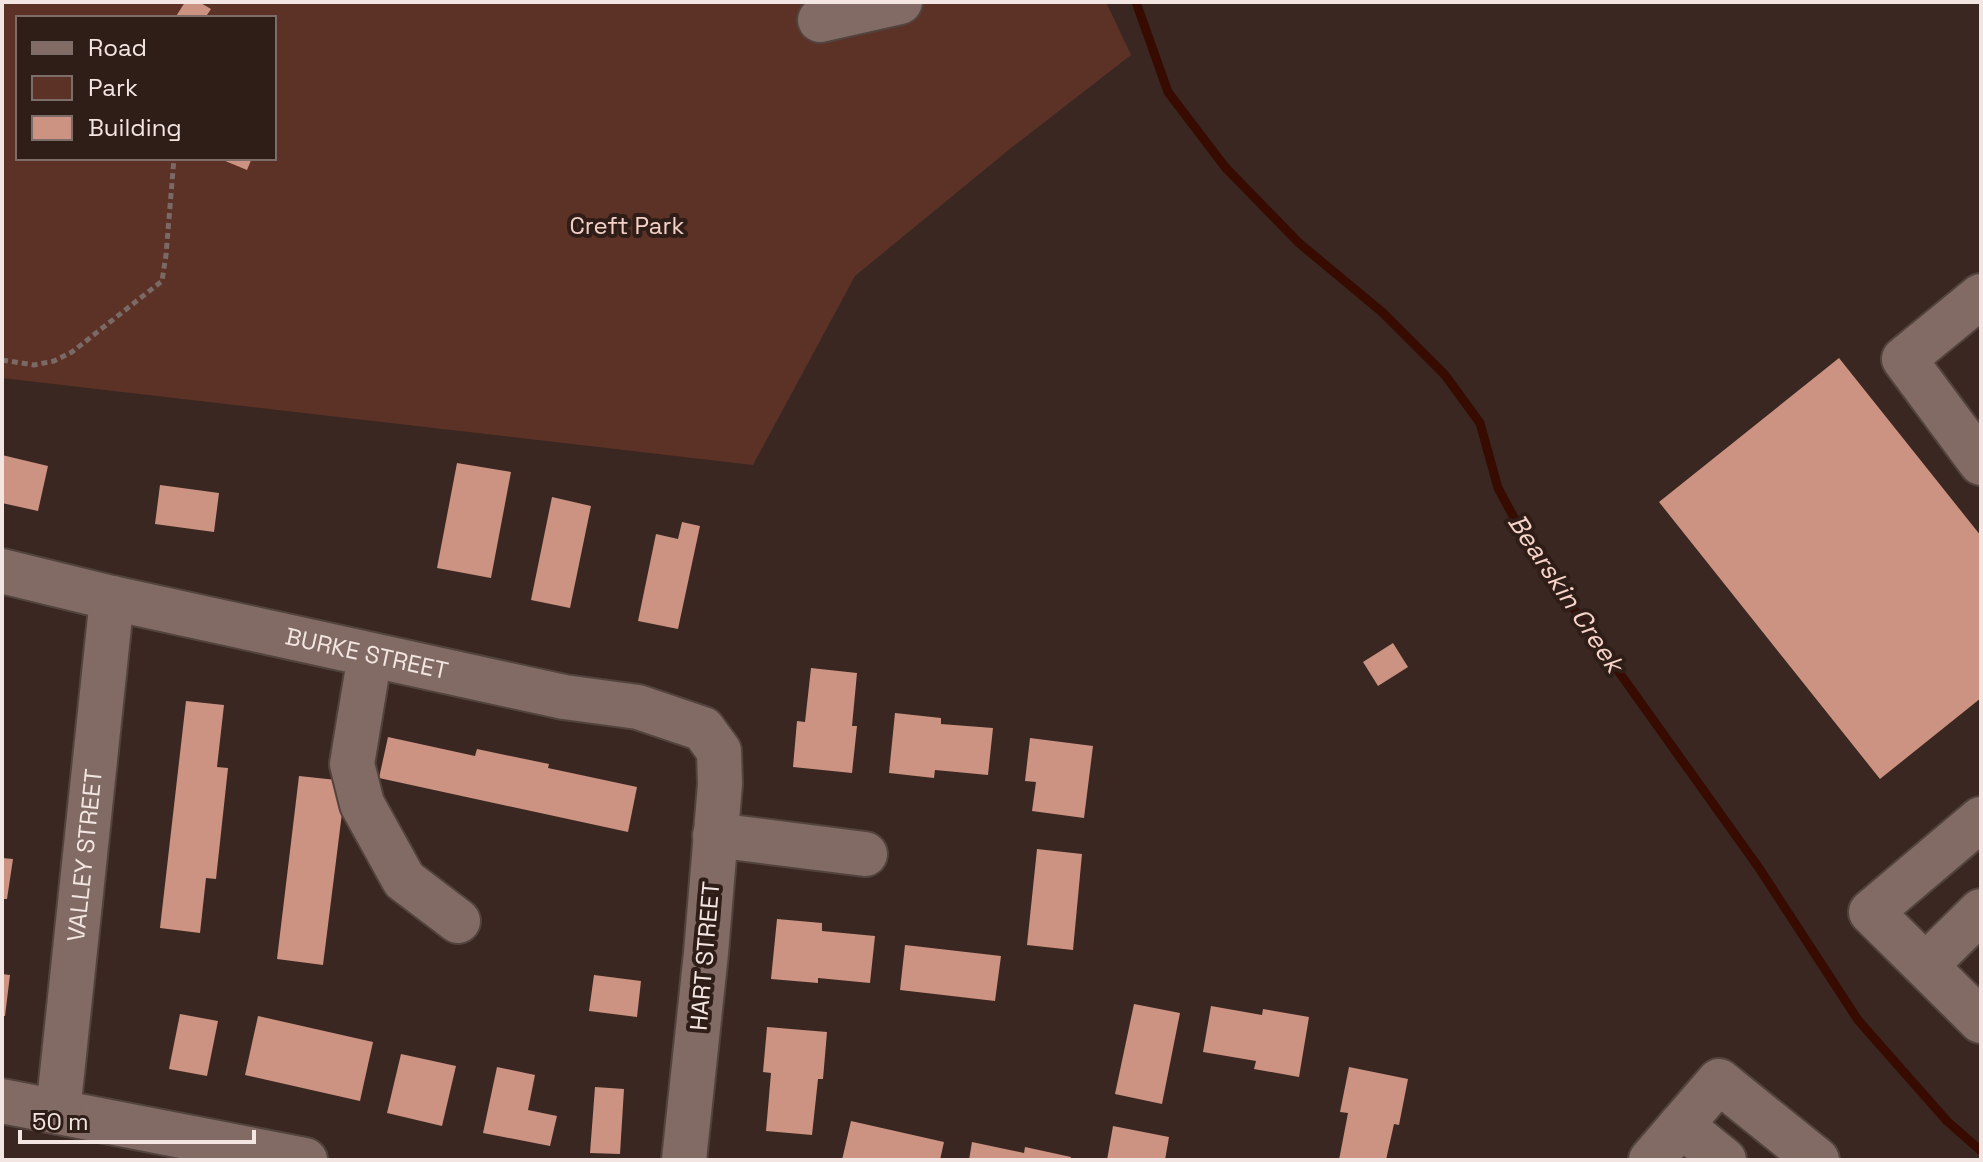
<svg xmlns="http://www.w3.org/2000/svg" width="1983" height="1162" font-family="'Space Grotesk',sans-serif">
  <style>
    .green { fill: #5c3226; fill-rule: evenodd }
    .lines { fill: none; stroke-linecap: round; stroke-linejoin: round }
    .stream { stroke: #380b00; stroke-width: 9 }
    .building { fill: #cd9382 }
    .minor-casing { stroke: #53433e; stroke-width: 48 }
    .path { stroke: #7a6964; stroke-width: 5; stroke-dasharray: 6 4; stroke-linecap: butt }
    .minor { stroke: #816b64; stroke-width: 44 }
    .labels { text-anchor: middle; stroke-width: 8; stroke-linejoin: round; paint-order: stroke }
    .park-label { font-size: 24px; fill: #f5d2c7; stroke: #2f1d18 }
    .street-label { font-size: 24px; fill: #f3e6e2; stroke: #2f1d18 }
    .water-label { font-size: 26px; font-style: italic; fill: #f7d4c9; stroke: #2f1d18 }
  </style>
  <rect width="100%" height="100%" fill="#3a2721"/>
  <path class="green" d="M2,2H1106L1131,55L1011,148L855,276L753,465L2,378ZM18,18H274V158H18Z"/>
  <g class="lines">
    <path class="stream" d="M1136,2L1168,92L1225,167L1299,243L1382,312L1445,375L1480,423L1498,488L1531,549L1759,868L1858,1020L1947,1121L1981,1151"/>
  </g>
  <path class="building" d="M185,2H199L211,9L205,18H175Z
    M218,158H252L247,170Z
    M1839,358L1981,536V698L1880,779L1659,502Z
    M2,455L48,466L38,511L2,503Z
    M457,463L511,472L491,578L437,568Z
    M160,485L219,493L214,532L155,524Z
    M552,497L591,506L570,608L531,600Z
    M682,522L700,526L678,629L638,621L656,534L678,539Z
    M1393,643L1408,667L1378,686L1363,662Z
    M811,668L857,673L852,726H857L852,773L793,767L797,721L805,722Z
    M186,701L224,705L217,767L228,768L216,879L206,878L200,933L160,928Z
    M895,713L941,718V724L993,728L988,775L935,770L934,778L889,773Z
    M388,737L475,756L477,749L549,764L548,768L637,787L628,832L379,778Z
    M1030,738L1093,746L1084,818L1032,811L1036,782L1025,781Z
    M299,776L346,781L323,965L277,959Z
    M1037,849L1082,854L1073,950L1027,945Z
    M2,858L13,859L7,899H2Z
    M777,919L822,923V931L875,936L870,983L818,978V983L771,979Z
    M905,945L1001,956L995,1001L900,990Z
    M2,974L10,975L5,1016H2Z
    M594,975L641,981L637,1017L589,1011Z
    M1134,1004L1180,1013L1162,1104L1115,1094Z
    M1211,1006L1262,1015L1263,1009L1309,1017L1299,1077L1254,1069L1256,1061L1203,1052Z
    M180,1014L218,1021L207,1076L169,1069Z
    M258,1016L373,1042L360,1101L245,1075Z
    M767,1027L827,1032L823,1079H818L812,1135L766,1131L771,1073L763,1072Z
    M401,1054L456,1066L442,1126L387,1113Z
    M497,1067L535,1075L528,1110L557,1116L550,1146L483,1133Z
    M1349,1067L1408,1079L1399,1125L1394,1124L1386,1160H1339L1348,1113L1340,1112Z
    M595,1087L624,1089L620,1154L590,1153Z
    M851,1121L944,1142L940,1160H842Z
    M1113,1126L1169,1137L1165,1160H1107Z
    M972,1142L1024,1153L1025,1147L1071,1157L1070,1160H969Z"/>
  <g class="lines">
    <g class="minor-casing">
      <g id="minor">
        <path d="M820,20L900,2"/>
        <path d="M1981,296L1904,359L1981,463"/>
        <path id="s1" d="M2,571L112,598L564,697L638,707L703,729L719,751L720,784L706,953L684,1160"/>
        <path d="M370,655L352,764L362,804L404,880L458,921"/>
        <path d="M1981,819L1871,912L1981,1021"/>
        <path d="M715,835L865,854"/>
        <path d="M1926,965L1981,911"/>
        <path d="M2,1101L305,1160"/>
        <path id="s2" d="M58,1112L112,598"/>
        <path d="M1681,1125L1724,1160"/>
        <path d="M1651,1160L1719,1081L1817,1160"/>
      </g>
    </g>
    <path class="path" d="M2,360L34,365L54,361L72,352L162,281L166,255L174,158"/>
    <use href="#minor" class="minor"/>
  </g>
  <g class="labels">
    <g class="park-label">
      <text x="627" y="234">Creft Park</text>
    </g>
    <g class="street-label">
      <text dy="8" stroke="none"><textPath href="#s1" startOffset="374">BURKE STREET</textPath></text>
      <text dy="8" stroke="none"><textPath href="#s2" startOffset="258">VALLEY STREET</textPath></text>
      <text transform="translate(705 956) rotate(-85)" y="8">HART STREET</text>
    </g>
    <g class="water-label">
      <text transform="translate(1566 593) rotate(56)" y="9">Bearskin Creek</text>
    </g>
  </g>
  <rect width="1983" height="1162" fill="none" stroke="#f3e6e2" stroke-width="8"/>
  <rect x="16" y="16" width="260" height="144" fill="#2f1d18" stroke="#7d6d69" stroke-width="2"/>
  <rect x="32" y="42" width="40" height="12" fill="#816b64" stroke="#7d6d69" stroke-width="2"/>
  <text x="88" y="56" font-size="24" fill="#f3e6e2">Road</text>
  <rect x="32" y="76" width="40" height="24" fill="#5c3226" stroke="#7d6d69" stroke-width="2"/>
  <text x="88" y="96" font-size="24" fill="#f3e6e2">Park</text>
  <rect x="32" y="116" width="40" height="24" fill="#cd9382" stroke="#7d6d69" stroke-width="2"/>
  <text x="88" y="136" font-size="24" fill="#f3e6e2">Building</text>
  <path d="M20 1130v12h234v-12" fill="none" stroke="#f3e6e2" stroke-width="4"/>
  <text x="32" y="1130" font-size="24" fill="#f3e6e2" stroke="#2f1d18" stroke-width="6" paint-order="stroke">50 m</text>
</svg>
